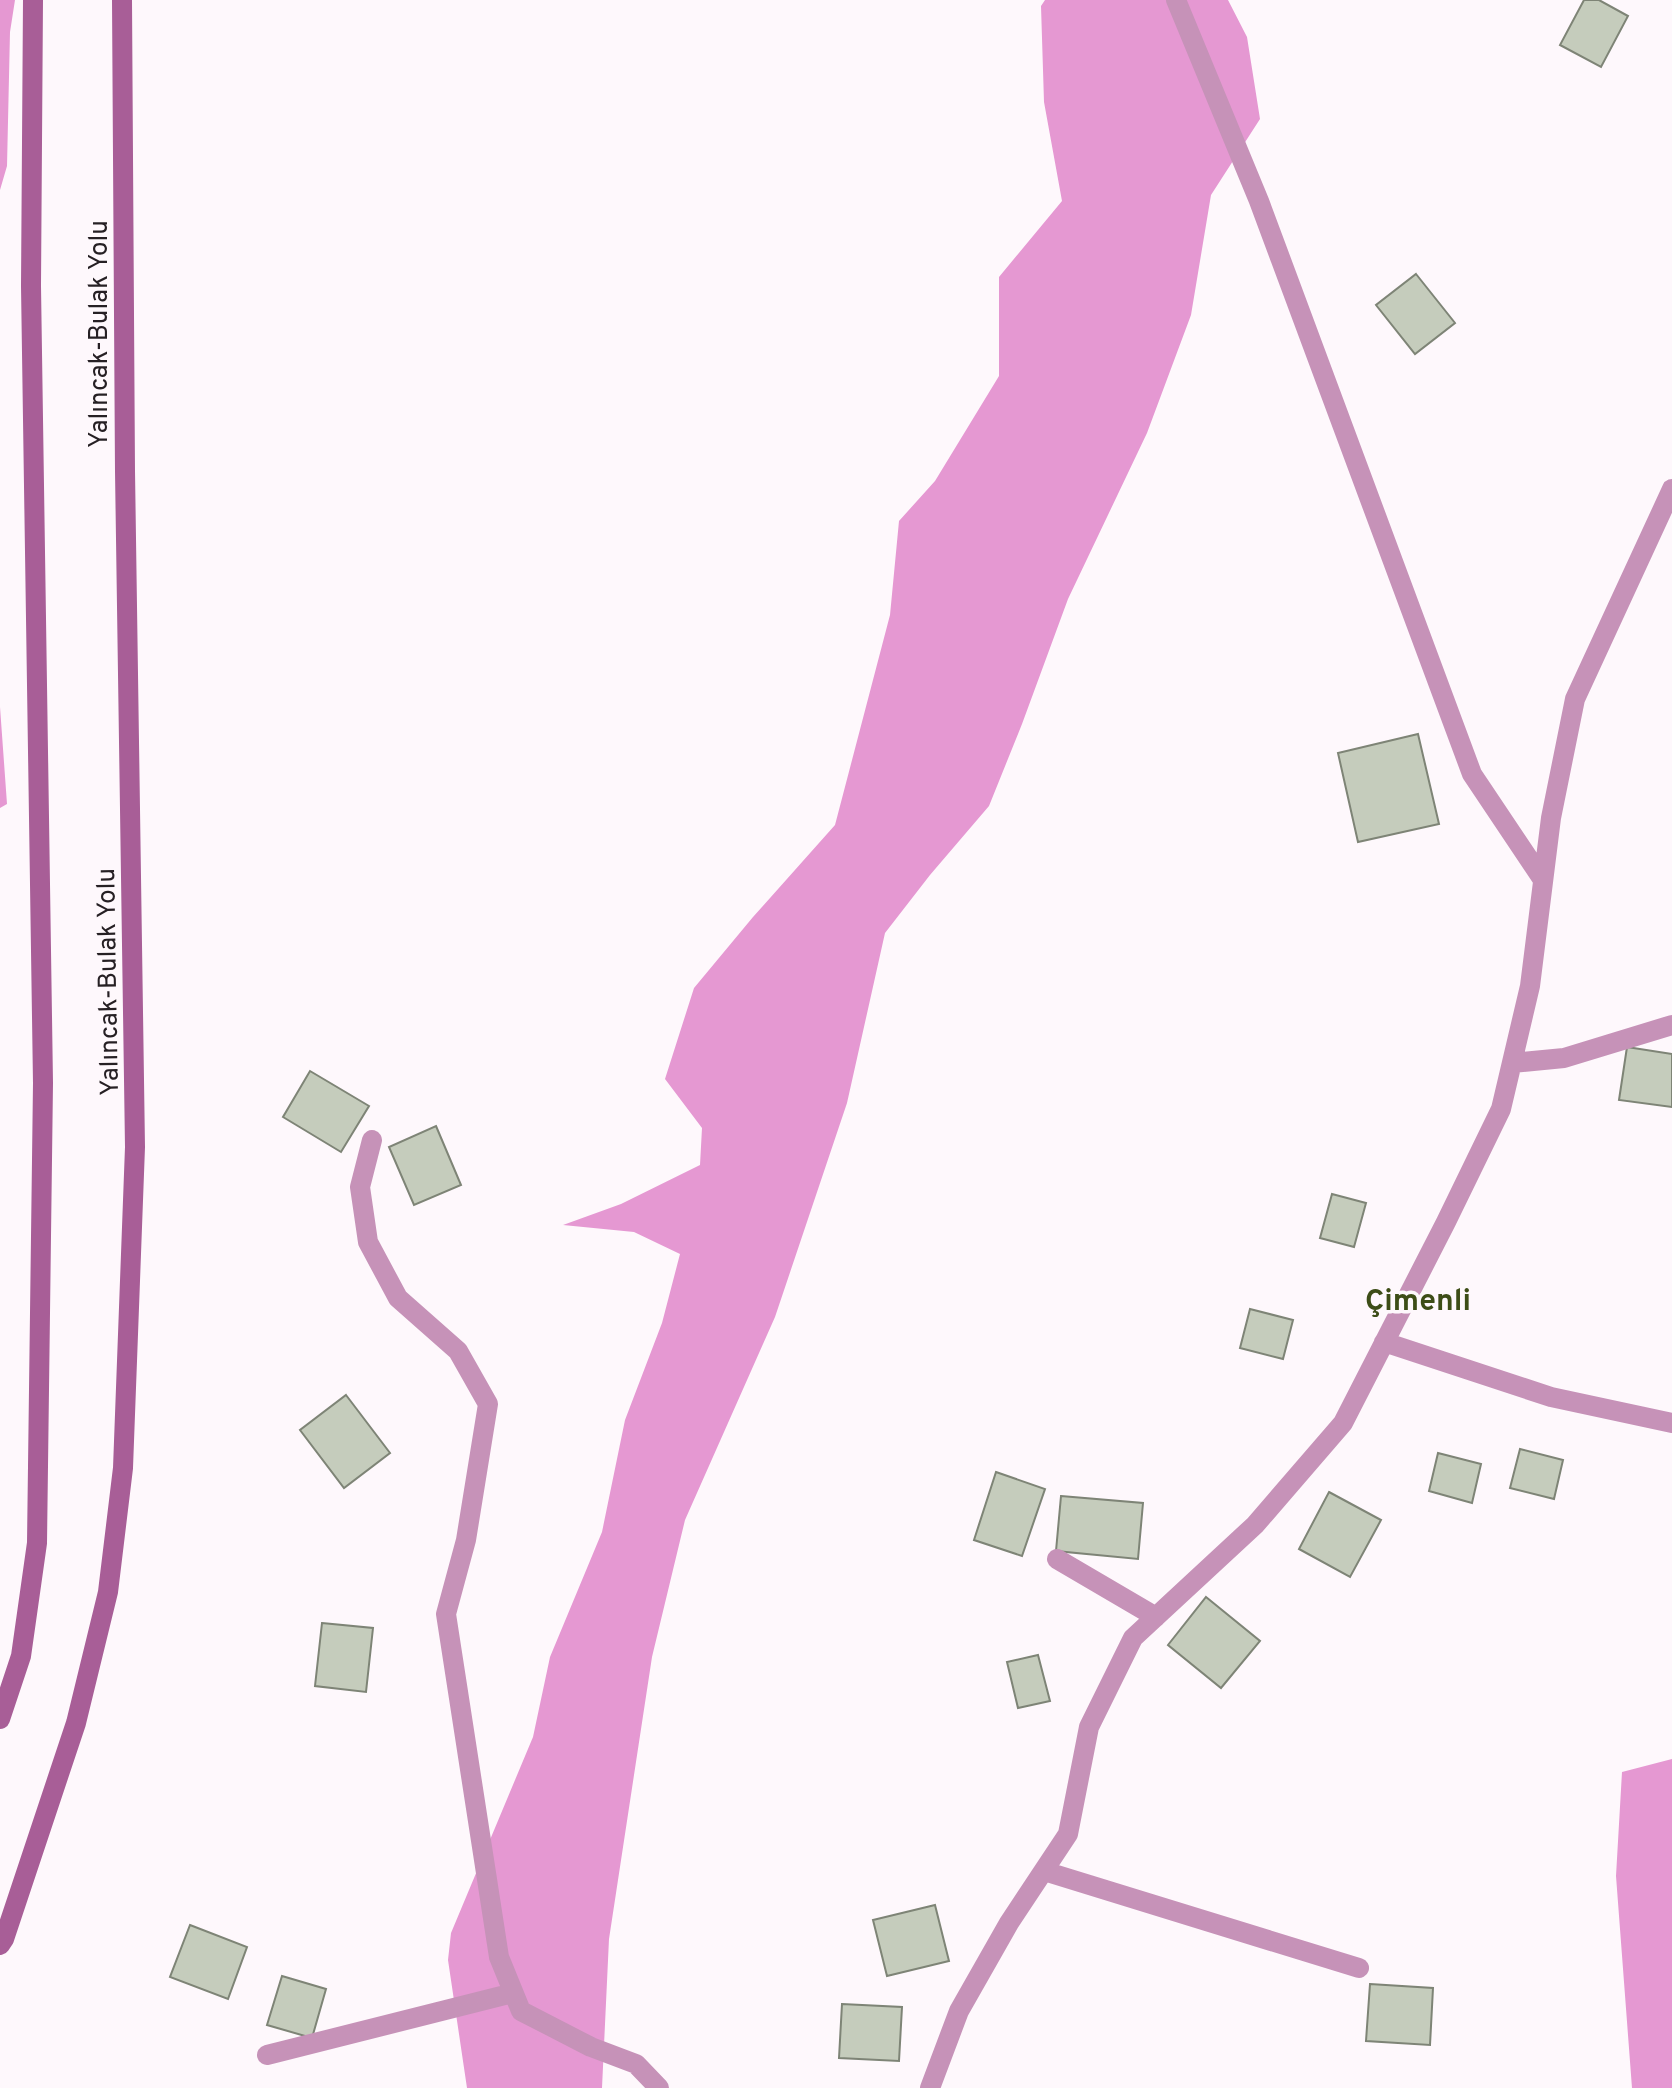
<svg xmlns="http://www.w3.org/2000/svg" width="1672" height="2088" font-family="Overpass,sans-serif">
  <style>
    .forest { fill: #e598d2 }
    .building { fill: #c5ccbc; stroke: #7e8476; stroke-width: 2 }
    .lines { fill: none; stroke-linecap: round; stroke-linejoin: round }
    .minor { stroke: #c692b8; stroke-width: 20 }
    .secondary { stroke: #a85e97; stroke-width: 20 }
    .labels { text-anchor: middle; stroke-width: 7; stroke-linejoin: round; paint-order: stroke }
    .street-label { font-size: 26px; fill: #262024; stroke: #fef8fc }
    .quarter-label { font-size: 30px; font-weight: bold; fill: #3d4d17; stroke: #fef8fc }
  </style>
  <rect width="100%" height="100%" fill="#fef8fc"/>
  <path class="forest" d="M0,0H15L10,32L7,166L0,190Z
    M1045,0H1228L1247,37L1260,119L1211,195L1191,315L1147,433L1068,599L1022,724L989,806L930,875L885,933L847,1103L775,1317L685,1520L652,1657L609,1939L602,2088H467L448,1960L451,1933L533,1737L550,1657L602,1532L625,1420L662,1323L680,1254L634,1232L563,1225L621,1204L700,1165L702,1128L665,1079L694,988L753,917L835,825L890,615L899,521L935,481L999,376V277L1062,201L1044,102L1041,6Z
    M0,707L7,804L0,808Z
    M1672,1759V2088H1632L1616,1876L1622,1772Z"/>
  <path class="building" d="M1584,0H1599L1628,16L1601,67L1560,45Z
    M1416,274L1455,323L1415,354L1376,305Z
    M1418,734L1439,824L1358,842L1338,753Z
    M1627,1047L1672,1054V1107L1619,1100Z
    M310,1071L369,1106L341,1152L283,1117Z
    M436,1126L461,1185L414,1205L389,1147Z
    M1332,1194L1366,1203L1354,1247L1320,1238Z
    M1250,1309L1293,1320L1283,1359L1240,1348Z
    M346,1395L390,1453L344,1488L300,1430Z
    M1520,1449L1563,1460L1554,1499L1510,1488Z
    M1438,1453L1481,1464L1472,1503L1429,1491Z
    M996,1472L1045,1489L1022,1556L974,1540Z
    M1329,1492L1381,1520L1350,1577L1299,1549Z
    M1061,1496L1143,1503L1138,1559L1056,1551Z
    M1206,1597L1260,1641L1221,1688L1168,1645Z
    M322,1623L373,1628L366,1692L315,1686Z
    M1038,1655L1050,1701L1018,1708L1007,1662Z
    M935,1905L949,1961L887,1976L873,1920Z
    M190,1925L247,1947L228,1999L170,1977Z
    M282,1976L326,1989L312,2038L267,2025Z
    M1370,1984L1433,1988L1430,2045L1366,2041Z
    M842,2004L902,2007L899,2061L839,2058Z"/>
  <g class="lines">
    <path class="minor" d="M1176,0L1259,201L1472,774L1543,880
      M1512,1063L1564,1058L1672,1025
      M372,1140L360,1187L368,1242L398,1298L458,1351L488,1404L466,1540L446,1614L499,1957L521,2011L591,2047L636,2064L659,2088
      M1384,1342L1551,1397L1672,1423
      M1057,1559L1156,1617
      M1044,1871L1359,1968
      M267,2055L513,1993
      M930,2088L959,2011L1009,1923L1068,1834L1089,1727L1133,1638L1255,1525L1343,1423L1446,1222L1501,1109L1530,986L1551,818L1575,699L1672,489"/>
    <path class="secondary" d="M0,1719L21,1656L37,1543L43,1083L31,286L33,0
      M0,1945L4,1939L76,1723L108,1592L123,1468L135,1147L125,471L122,0"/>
  </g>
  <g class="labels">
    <g class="street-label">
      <text transform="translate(98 334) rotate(-90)" y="9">Yalıncak-Bulak Yolu</text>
      <text transform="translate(107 982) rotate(-91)" y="9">Yalıncak-Bulak Yolu</text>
    </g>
    <g class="quarter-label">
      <text x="1418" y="1310">Çimenli</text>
    </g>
  </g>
</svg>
